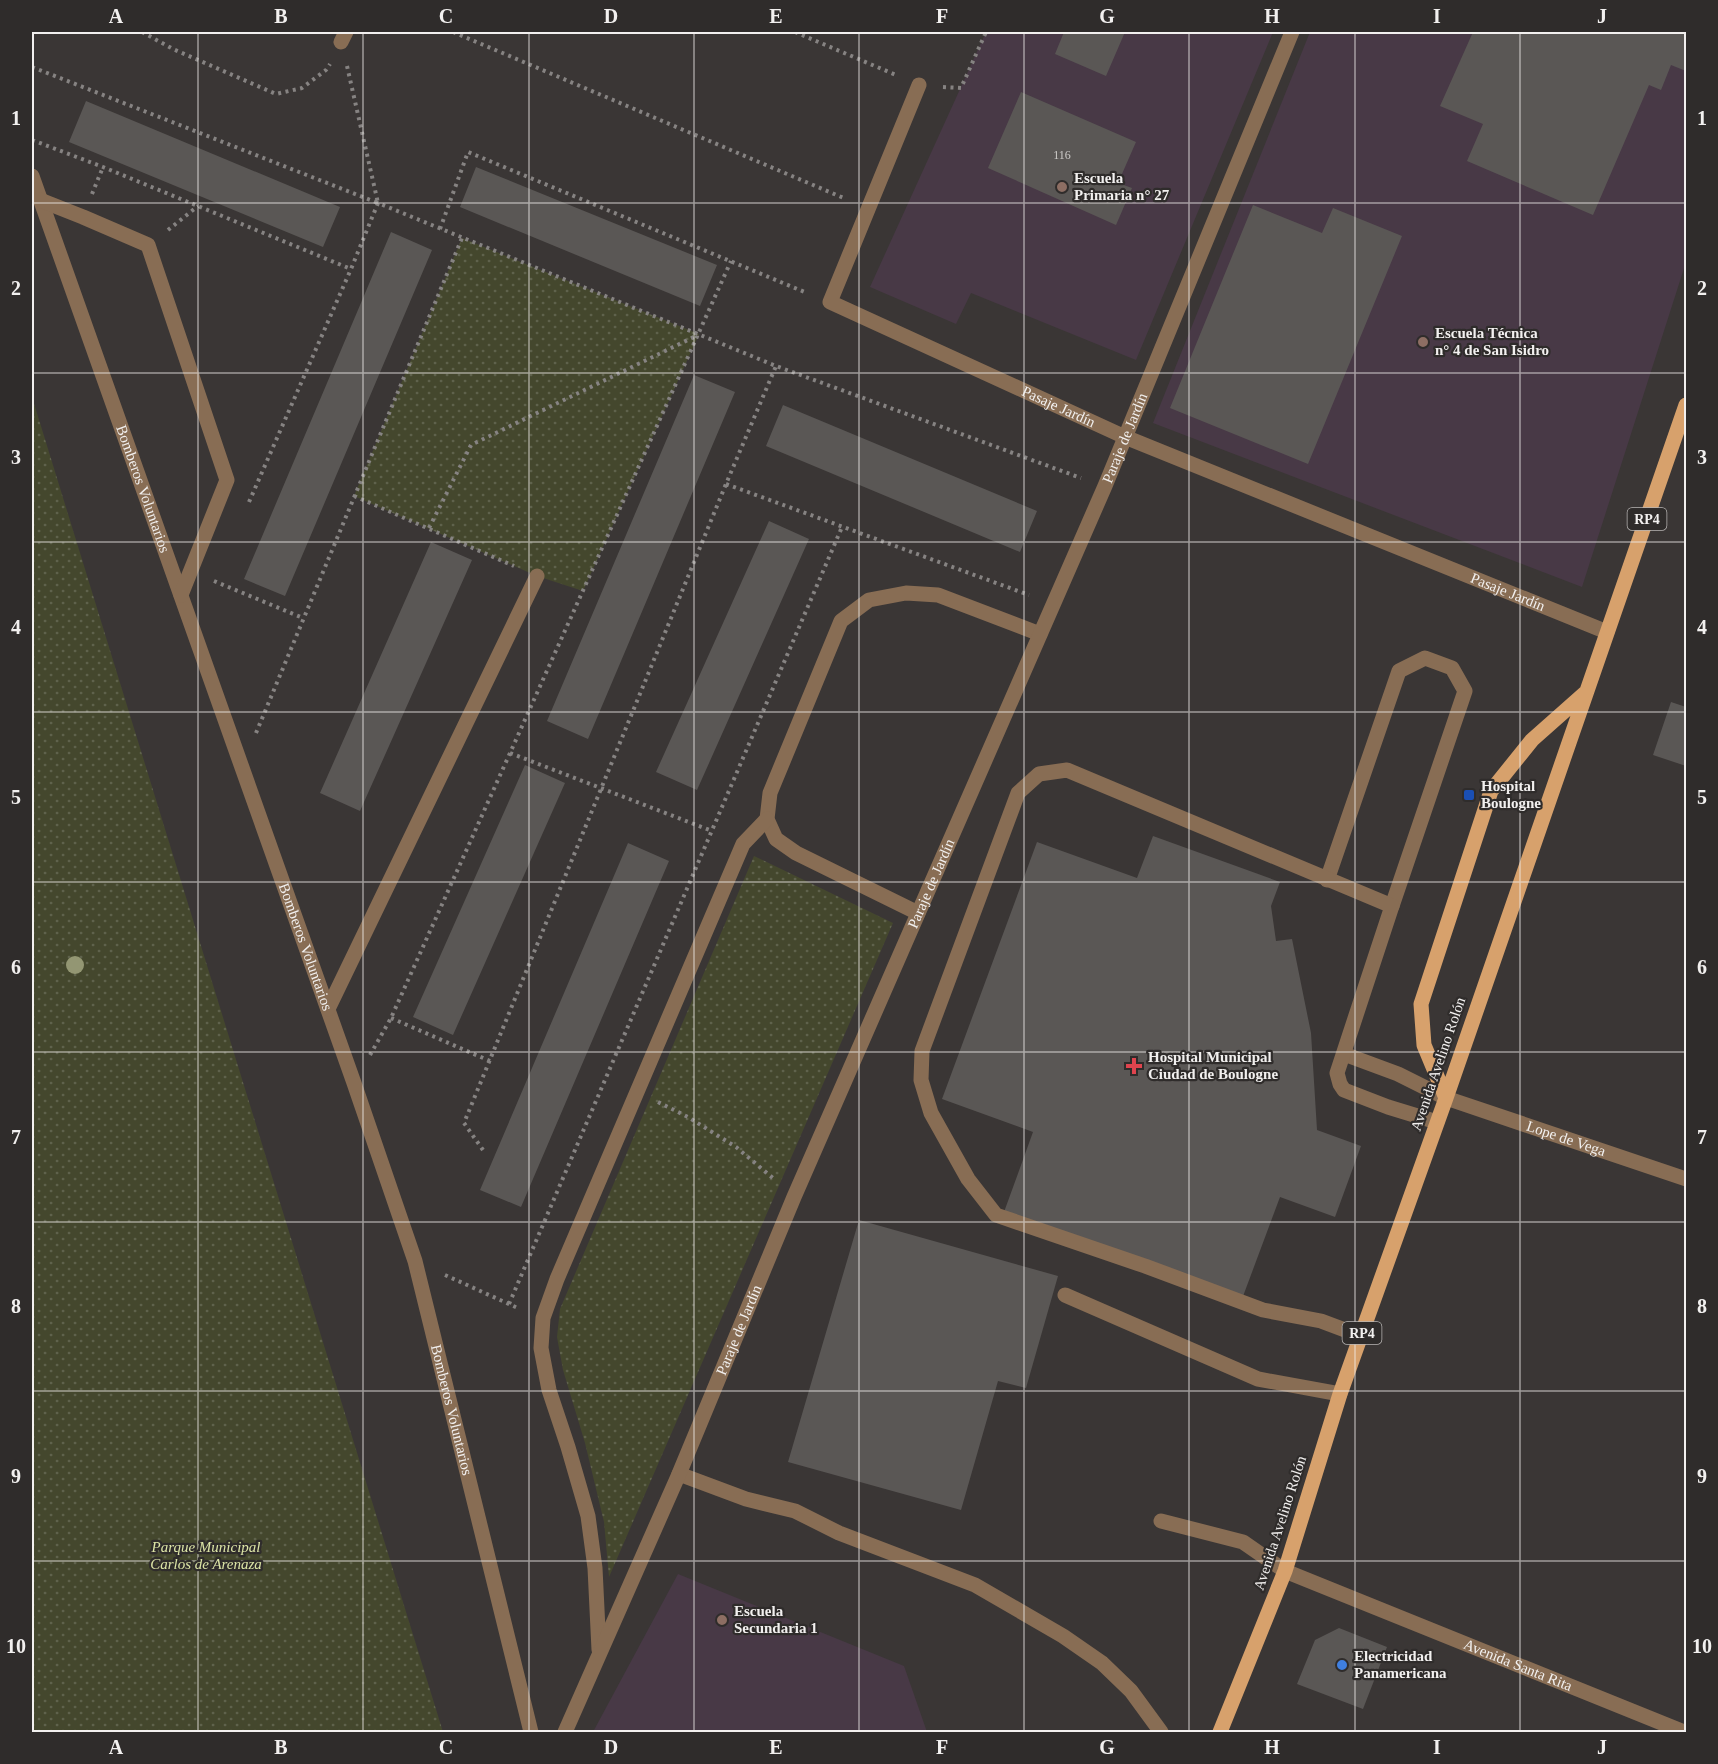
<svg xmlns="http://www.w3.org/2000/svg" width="1718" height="1764" font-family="Georgia,serif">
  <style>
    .education { fill: #483946 }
    .park { fill: url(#park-dots) }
    .building { fill: #5a5755 }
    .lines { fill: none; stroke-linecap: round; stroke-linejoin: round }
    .path { stroke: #868382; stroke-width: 4; stroke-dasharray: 3 4.5; stroke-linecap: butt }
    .minor { stroke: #886d54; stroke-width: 15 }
    .major { stroke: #d7a16c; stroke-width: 15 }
    .tree { fill: #939673 }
    .grid { fill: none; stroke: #f2f0ef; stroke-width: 1.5; stroke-opacity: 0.55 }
    .education-dot { fill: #8d6e63; stroke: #2f2c2b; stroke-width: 2 }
    .transit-dot { fill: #1a4fb4; stroke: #2f2c2b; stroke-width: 2 }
    .health-dot { fill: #e0444e; stroke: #2f2c2b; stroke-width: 2 }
    .shop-dot { fill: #3f7fe0; stroke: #2f2c2b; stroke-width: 2 }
    .labels { text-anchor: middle; stroke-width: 4.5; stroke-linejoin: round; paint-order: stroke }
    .number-label { font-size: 12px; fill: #cccac8 }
    .shield { fill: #2f2c2b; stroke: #b8b5b4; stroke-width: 1.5 }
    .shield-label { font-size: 14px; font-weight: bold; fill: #f2f0ef }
    .poi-label { font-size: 15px; font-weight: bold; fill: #f2f0ef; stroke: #2f2c2b; text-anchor: start }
    .street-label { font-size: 15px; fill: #f2f0ef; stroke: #2f2c2b }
    .park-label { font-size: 15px; font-style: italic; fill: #dce4a6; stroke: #2f2c2b }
    .neatline { fill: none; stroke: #f2f0ef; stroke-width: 2 }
    .grid-label { font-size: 20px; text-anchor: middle; font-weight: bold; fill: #f2f0ef }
  </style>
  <defs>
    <pattern id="park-dots" width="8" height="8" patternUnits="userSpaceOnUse" patternTransform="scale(1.5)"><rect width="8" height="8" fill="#44472d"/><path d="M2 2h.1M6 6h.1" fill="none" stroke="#5f624c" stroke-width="1.8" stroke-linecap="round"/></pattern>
  </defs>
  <rect width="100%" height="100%" fill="#3a3635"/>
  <path class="education" d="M986,32H1273L1136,360L971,293L956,324L870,287Z
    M1310,32H1686V262L1582,587L1153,423Z
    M678,1574L904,1666L927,1732H593Z"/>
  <path class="park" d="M462,238L699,334L583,591L537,576L354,496Z
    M32,397L443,1732H32Z
    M754,856L893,923L609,1577L604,1522L585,1443L563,1370L557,1337L560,1309Z"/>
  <path class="building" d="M1064,32H1125L1106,76L1055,54Z
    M1473,32H1686V71L1671,65L1661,90L1649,85L1593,215L1467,161L1483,124L1440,106Z
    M1021,92L1136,142L1118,183L1132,188L1116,225L988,168Z
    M86,101L340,207L323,247L69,142Z
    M476,167L717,265L700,306L460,207Z
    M1253,205L1322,233L1333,208L1402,236L1308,464L1170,408Z
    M391,232L432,250L285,596L244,579Z
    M694,375L735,392L588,739L547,721Z
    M783,405L1037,511L1020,552L766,446Z
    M769,521L809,539L697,790L656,772Z
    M431,542L472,560L360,811L320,793Z
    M1671,702L1686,707V766L1653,755Z
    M525,765L565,783L453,1035L413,1017Z
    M1153,836L1280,882L1271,906L1276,941L1292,939L1311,1033L1317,1130L1361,1146L1335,1217L1280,1197L1242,1299L1004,1212L1033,1132L942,1099L1037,842L1137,878Z
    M628,843L669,861L521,1207L480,1190Z
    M859,1220L1058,1276L1026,1388L998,1381L961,1510L788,1462Z
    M1339,1628L1387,1647L1363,1709L1297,1684L1315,1640Z"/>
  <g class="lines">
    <path class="path" d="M142,32L173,49L276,94L302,88L326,70L330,64
      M453,32L846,199
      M795,32L896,75
      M347,66L378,203
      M32,67L378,203
      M943,87L961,88L986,32
      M32,140L103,167L351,269L378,203L776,366L1081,478
      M92,194L103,167
      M440,229L468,152L807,293
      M168,230L198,206
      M726,484L1029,595
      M354,496L514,566
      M249,502L351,269
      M429,528L471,445L698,335
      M214,581L303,618
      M256,733L462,238
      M510,753L712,831
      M391,1018L490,1061
      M370,1055L391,1018L731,261
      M658,1102L688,1117L736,1147L774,1179
      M483,1150L464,1123L726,484L776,366
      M445,1275L520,1309
      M509,1304L842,527"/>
    <g class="minor">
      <path d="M341,42L346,32"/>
      <path id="s1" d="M919,85L830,302L1125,437L1607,632"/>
      <path id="s2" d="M32,176L354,1083L415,1261L531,1732"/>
      <path d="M40,200L83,217L148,245L227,480L181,595"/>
      <path d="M1327,880L1399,671L1425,658L1452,668L1465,691L1392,906"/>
      <path d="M918,913L796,853L776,839L767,819L770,793L841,621L869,600L906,593L938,595L1040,634"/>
      <path d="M328,1009L537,576"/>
      <path id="s3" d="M1344,1054L1398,1074L1446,1098L1686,1179"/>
      <path d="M1065,1295L1258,1379L1340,1394"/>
      <path d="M1361,1336L1321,1321L1263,1310L1145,1266L996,1215L968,1179L931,1113L921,1080L922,1051L1018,793L1039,774L1067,770L1392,906L1337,1073L1340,1084L1344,1090L1388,1107L1437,1122"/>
      <path d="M679,1474L746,1499L795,1511L839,1533L975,1585L1063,1636L1102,1663L1131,1691L1161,1732"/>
      <path id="s4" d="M1161,1521L1243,1542L1285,1571L1684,1732"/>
      <path d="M599,1650L595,1568L588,1516L568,1447L549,1390L541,1348L543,1318L557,1279L743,844L767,819"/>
      <path id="s5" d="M565,1732L679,1474L794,1197L1105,486L1292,32"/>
    </g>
    <path class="major" d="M1446,1098L1424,1045L1421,1004L1491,791L1532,740L1585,693
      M1220,1732L1285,1571L1340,1394L1446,1098L1686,405"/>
  </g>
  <circle class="tree" cx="75" cy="965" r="9"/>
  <path class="grid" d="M198,32V1732M363,32V1732M529,32V1732M694,32V1732M859,32V1732M1024,32V1732M1189,32V1732M1355,32V1732M1520,32V1732M32,203H1686M32,373H1686M32,542H1686M32,712H1686M32,882H1686M32,1052H1686M32,1222H1686M32,1391H1686M32,1561H1686"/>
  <g class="education-dot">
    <circle cx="1062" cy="187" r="6"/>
    <circle cx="1423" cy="342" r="6"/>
    <circle cx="722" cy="1620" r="6"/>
  </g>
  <rect class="transit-dot" x="1463" y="789" width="12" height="12" rx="3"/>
  <path class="health-dot" d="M1131 1057h6v6h6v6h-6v6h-6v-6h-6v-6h6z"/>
  <circle class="shop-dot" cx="1342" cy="1665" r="6"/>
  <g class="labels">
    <g class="number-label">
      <text x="1062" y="159">116</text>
    </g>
    <g class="shield">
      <rect x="1627.5" y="508" width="39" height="22" rx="4.5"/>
      <rect x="1342.5" y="1322" width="39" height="22" rx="4.5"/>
    </g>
    <g class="shield-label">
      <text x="1647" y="524">RP4</text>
      <text x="1362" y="1338">RP4</text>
    </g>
    <g class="poi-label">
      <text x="1074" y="183">Escuela<tspan x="1074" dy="17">Primaria n° 27</tspan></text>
      <text x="1435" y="338">Escuela Técnica<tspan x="1435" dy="17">n° 4 de San Isidro</tspan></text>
      <text x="1481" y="791">Hospital<tspan x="1481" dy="17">Boulogne</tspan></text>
      <text x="1148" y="1062">Hospital Municipal<tspan x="1148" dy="17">Ciudad de Boulogne</tspan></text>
      <text x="734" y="1616">Escuela<tspan x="734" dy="17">Secundaria 1</tspan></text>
      <text x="1354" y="1661">Electricidad<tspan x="1354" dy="17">Panamericana</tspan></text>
    </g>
    <g class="street-label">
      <text dy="5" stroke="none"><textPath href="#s1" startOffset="486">Pasaje Jardín</textPath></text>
      <text dy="5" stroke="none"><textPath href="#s5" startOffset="1410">Paraje de Jardín</textPath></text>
      <text dy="5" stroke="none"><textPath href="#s2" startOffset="332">Bomberos Voluntarios</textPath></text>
      <text dy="5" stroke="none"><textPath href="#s1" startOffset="972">Pasaje Jardín</textPath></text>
      <text dy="5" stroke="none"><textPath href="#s5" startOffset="924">Paraje de Jardín</textPath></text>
      <text dy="5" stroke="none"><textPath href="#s2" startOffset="818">Bomberos Voluntarios</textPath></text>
      <text transform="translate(1438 1064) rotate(-71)" y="5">Avenida Avelino Rolón</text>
      <text dy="5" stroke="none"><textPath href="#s3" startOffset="238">Lope de Vega</textPath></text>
      <text dy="5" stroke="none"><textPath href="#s5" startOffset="438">Paraje de Jardín</textPath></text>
      <text dy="5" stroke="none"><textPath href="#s2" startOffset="1304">Bomberos Voluntarios</textPath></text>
      <text transform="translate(1280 1523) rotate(-72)" y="5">Avenida Avelino Rolón</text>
      <text dy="5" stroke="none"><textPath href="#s4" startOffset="387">Avenida Santa Rita</textPath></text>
    </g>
    <g class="park-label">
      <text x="206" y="1552">Parque Municipal<tspan x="206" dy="17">Carlos de Arenaza</tspan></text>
    </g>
  </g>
  <rect width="1718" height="1764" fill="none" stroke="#2f2c2b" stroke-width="66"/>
  <rect x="33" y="33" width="1652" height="1698" class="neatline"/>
  <g class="grid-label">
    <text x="116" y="23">A</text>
    <text x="281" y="23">B</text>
    <text x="446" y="23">C</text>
    <text x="611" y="23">D</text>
    <text x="776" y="23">E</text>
    <text x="942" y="23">F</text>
    <text x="1107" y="23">G</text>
    <text x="1272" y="23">H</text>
    <text x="1437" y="23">I</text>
    <text x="1602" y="23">J</text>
    <text x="16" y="125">1</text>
    <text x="1702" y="125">1</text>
    <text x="16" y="295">2</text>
    <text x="1702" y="295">2</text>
    <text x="16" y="464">3</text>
    <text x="1702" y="464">3</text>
    <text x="16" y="634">4</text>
    <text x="1702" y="634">4</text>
    <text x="16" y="804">5</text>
    <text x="1702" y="804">5</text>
    <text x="16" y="974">6</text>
    <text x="1702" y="974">6</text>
    <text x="16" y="1144">7</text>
    <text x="1702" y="1144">7</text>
    <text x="16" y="1313">8</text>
    <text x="1702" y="1313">8</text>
    <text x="16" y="1483">9</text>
    <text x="1702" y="1483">9</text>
    <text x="16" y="1653">10</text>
    <text x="1702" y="1653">10</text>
    <text x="116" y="1754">A</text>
    <text x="281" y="1754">B</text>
    <text x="446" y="1754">C</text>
    <text x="611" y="1754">D</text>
    <text x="776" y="1754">E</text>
    <text x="942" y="1754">F</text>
    <text x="1107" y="1754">G</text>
    <text x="1272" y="1754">H</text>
    <text x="1437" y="1754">I</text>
    <text x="1602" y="1754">J</text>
  </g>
</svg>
